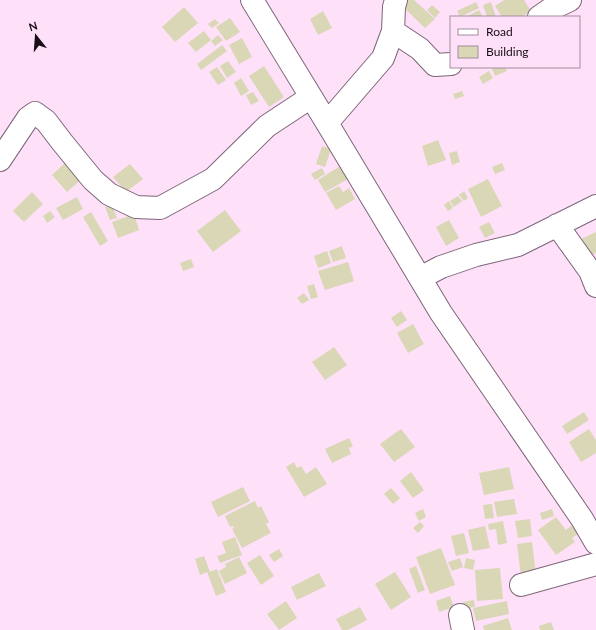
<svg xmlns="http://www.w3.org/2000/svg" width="596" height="630" font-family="Lato,sans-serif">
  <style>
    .building { fill: #d9d7b6 }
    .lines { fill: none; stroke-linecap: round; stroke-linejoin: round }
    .street-casing { stroke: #7e6579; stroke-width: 24 }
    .street { stroke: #fff; stroke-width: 22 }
  </style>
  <rect width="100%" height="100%" fill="#fee1f8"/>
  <path class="building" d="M408,0H414L435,19L425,28L402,6Z
    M504,0H524L531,11L521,17H502L495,6Z
    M476,2L479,8L460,17L457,11Z
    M491,2L496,17H487L483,5Z
    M432,5L440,12L435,18L427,10Z
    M184,7L198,23L175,42L162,27Z
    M479,10L483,17H466Z
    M323,11L332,28L318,35L310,19Z
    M230,18L240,32L226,41L216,27Z
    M215,19L219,23L212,28L208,24Z
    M204,31L211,40L196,52L188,43Z
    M218,35L223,40L215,46L211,41Z
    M242,38L252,57L239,64L229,45Z
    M222,45L227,51L201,70L197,64Z
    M228,61L236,72L227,78L220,66Z
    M264,66L284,97L269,107L249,76Z
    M217,67L226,80L218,85L209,72Z
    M491,67H505L507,71L495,76Z
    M489,71L493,78L483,84L479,77Z
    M241,78L249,91L241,96L234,83Z
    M462,91L464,96L455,99L453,94Z
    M253,92L259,101L251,105L246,95Z
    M438,140L446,160L428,166L422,146Z
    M322,146L331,149L325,167L316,164Z
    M457,151L460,162L452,165L449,153Z
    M67,161L83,178L67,192L52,175Z
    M502,163L505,170L495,174L492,167Z
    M130,164L143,179L126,192L113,177Z
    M340,166L348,179L325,192L318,180Z
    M322,168L325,174L315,180L311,174Z
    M488,179L502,206L481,217L468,189Z
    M339,186L343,192L349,188L355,199L336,210L326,193Z
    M464,191L468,198L464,201L459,195Z
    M32,192L43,204L24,222L13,211Z
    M458,196L462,201L454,207L450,201Z
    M77,197L83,209L63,220L56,208Z
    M449,201L453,208L448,211L444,205Z
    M112,205L117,218L110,220L105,207Z
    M225,210L241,231L213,252L197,231Z
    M50,211L55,217L47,223L43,216Z
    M91,212L108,241L100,246L83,217Z
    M134,214L139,230L118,238L112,222Z
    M449,220L459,238L446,246L436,227Z
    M489,222L495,233L485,238L479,227Z
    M596,232V253L587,257L579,240Z
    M342,246L346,258L333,262L329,251Z
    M327,251L331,263L318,268L314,256Z
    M191,259L194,267L183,271L180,263Z
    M348,262L354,281L325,290L318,271Z
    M314,284L318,297L311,299L307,286Z
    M304,293L309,300L302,304L297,298Z
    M401,311L407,320L397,327L391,318Z
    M413,324L424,344L408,353L397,333Z
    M334,347L347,365L325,380L312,362Z
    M584,412L589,420L567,434L562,426Z
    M401,429L415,447L394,462L380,444Z
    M589,429L596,440V453L581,462L569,442Z
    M349,438L353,446L349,448L351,454L332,463L325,449Z
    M294,462L297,468L301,466L306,474L316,467L327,484L304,497L286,467Z
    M509,467L514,489L484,495L479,473Z
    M411,472L424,490L413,498L400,481Z
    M243,487L250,501L218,517L211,502Z
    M391,488L400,498L393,504L384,494Z
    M514,499L517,514L497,517L494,502Z
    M255,501L258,508L261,506L269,522L266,524L271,533L242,548L232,529L234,528L233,526L230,527L225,516Z
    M492,504L494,518L485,519L483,505Z
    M423,509L426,517L419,521L415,513Z
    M552,509L554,516L542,520L540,513Z
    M556,517L566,530L572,525L578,534L572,538L575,542L556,555L538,530Z
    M530,519L532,536L518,538L515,521Z
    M503,521L507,543L498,545L496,529L489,530L488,524Z
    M420,522L424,526L418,533L413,528Z
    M485,526L490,548L473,551L468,530Z
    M464,533L469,553L456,556L451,536Z
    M235,537L242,555L220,563L217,556L226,553L222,542Z
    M532,542L536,574L521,576L517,544Z
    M441,548L455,585L430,594L416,557Z
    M279,549L283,556L274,562L269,555Z
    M260,555L274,576L261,585L247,563Z
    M204,556L210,572L217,569L226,592L216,596L207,572L200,575L195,559Z
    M239,557L247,573L225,584L219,571L226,567L225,564Z
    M460,558L463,567L452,571L448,562Z
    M466,558L475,560L473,570L464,568Z
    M416,566L425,590L418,593L409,569Z
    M500,568L503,599L477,601L475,570Z
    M395,572L411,597L391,610L375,584Z
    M319,573L326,586L297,600L291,587Z
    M450,596L454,607L439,612L436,601Z
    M474,600L475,607L464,609L463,602Z
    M286,601L297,618L279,630L267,614Z
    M507,601L509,614L476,621L473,608Z
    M360,607L367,620L348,630H342L336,619Z
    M508,618L512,630H484L483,626Z
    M551,622L554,630H540L539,626Z"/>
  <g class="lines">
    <g class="street-casing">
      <path id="street" d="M252,0L327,123L441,313L582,519L596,543
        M539,17L549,10L570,0
        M393,31L420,49L435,65L451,64
        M327,123L383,58L393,31L394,7L396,0
        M0,160L28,118L35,113L46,121L62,142L93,180L109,194L136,207L160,208L213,179L267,126L311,97
        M557,225L590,271L596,286
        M420,278L441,267L476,255L518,245L596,206
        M521,585L596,564
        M460,615L463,630"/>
    </g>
    <use href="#street" class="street"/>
  </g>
  <rect x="450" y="16" width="130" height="52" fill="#fee1f8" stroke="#a28d9e"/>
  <rect x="458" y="29" width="20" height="6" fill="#ffffff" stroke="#a28d9e"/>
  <text x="486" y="36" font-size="12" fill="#180e16">Road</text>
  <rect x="458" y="46" width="20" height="12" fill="#d9d7b6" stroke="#a28d9e"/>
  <text x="486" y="56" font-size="12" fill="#180e16">Building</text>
  <g transform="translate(36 36) rotate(343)" stroke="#fee1f8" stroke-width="3" paint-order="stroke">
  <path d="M0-3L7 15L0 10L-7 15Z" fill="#180e16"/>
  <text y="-6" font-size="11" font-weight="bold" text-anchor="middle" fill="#180e16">N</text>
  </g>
</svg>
